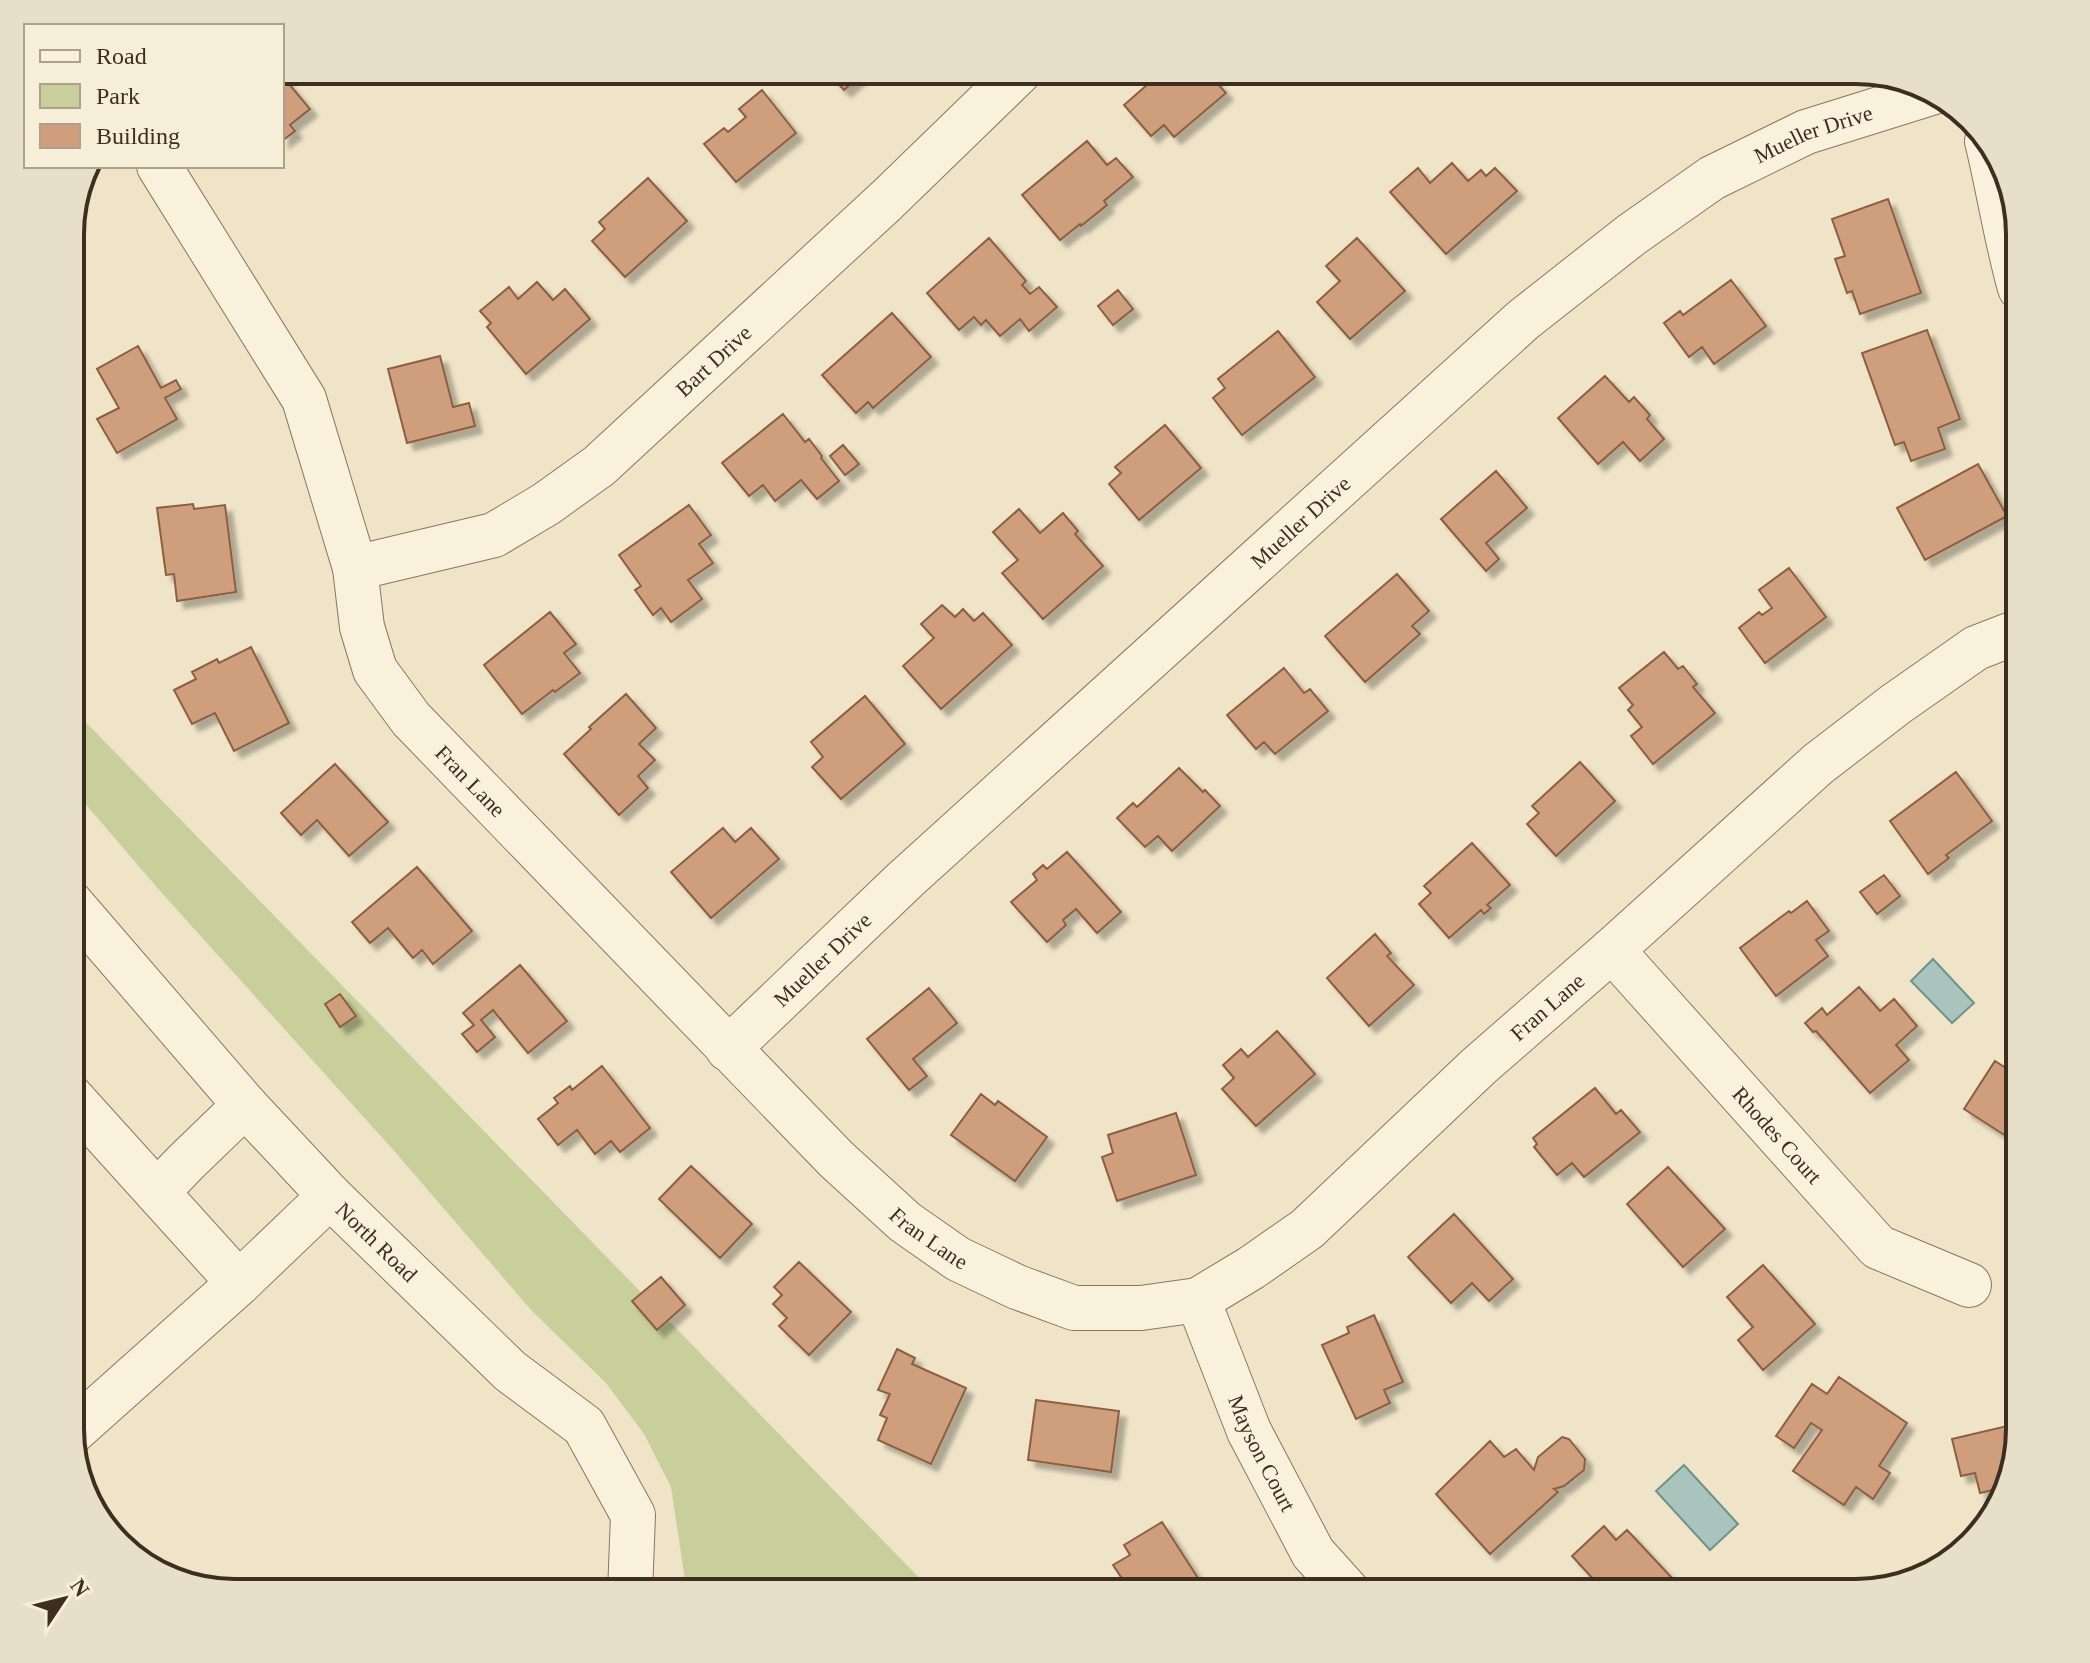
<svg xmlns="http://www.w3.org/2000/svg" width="2090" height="1663" font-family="'Times New Roman',serif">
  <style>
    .green { fill: #c9cf9b }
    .water { fill: #a9c4bc; stroke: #6f938a; stroke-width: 2 }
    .building { fill: #cf9f7d; stroke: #8d5f41; stroke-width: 2; filter: url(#shadow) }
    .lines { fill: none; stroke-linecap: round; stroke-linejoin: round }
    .minor-casing { stroke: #8d765c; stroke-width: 46 }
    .minor { stroke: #faf1dc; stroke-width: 44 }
    .labels { text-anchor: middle; stroke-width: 6; stroke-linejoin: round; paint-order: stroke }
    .street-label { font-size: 22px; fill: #3d2e20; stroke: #f7eed8 }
    .rim { fill: none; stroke: #3d2e20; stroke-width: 4 }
  </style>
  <defs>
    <filter id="shadow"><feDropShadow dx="7" dy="7" stdDeviation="2" flood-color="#0004"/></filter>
  </defs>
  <rect width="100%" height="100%" fill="#f0e4c8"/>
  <path class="green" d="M70,706L934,1593H687L671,1487L644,1434L606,1383L532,1311L395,1152L160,891L70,786Z"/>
  <path class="water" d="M1933,959L1974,1003L1952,1023L1911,981Z
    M1684,1465L1738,1524L1710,1550L1656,1491Z"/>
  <path class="building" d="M826,70H866L844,90Z
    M1164,70H1201L1206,77L1209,74L1226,93L1174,137L1164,125L1151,136L1124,105Z
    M284,78L310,109L290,125L295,131L282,141V79Z
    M762,90L796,133L736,182L704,144L724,128L728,132L746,117L739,109Z
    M1087,141L1107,165L1116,158L1133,177L1104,201L1107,205L1081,226L1080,224L1060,240L1022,195Z
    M1452,163L1468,181L1481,170L1486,176L1495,168L1517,191L1446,254L1390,192L1418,168L1430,183Z
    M648,178L687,221L625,277L592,241L605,229L599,222Z
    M1888,199L1921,293L1860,314L1852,291L1847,293L1835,259L1845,256L1832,219Z
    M989,238L1026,281L1022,285L1030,294L1039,287L1057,307L1029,331L1020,319L1000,336L986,320L981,325L974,317L959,330L927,293Z
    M1357,238L1405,291L1350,339L1317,302L1340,281L1326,266Z
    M1731,280L1766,326L1714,364L1702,347L1689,357L1664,323L1680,311L1683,315Z
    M537,282L553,300L565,289L590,319L526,374L487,327L491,323L480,311L509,287L518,299Z
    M1118,290L1133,309L1113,325L1098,306Z
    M892,313L931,357L873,408L868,402L856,413L822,375Z
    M1927,330L1960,419L1938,428L1945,449L1911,461L1904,442L1895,445L1862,353Z
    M1278,331L1315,377L1242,435L1213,398L1225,388L1218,379Z
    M138,346L161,388L176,380L181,389L165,398L177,419L117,453L97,419L119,408L97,369Z
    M440,356L453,407L469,403L475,426L407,443L388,369Z
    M1605,376L1629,402L1634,397L1650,415L1647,419L1664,439L1640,461L1623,442L1598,464L1558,418Z
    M783,414L805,442L809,439L822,456L821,458L839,481L817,499L801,480L775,501L763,485L749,496L722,463Z
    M1165,425L1201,468L1139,520L1109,484L1121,473L1115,467Z
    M843,445L859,464L845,475L830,456Z
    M1978,464L2007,516L1925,560L1897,508Z
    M1496,471L1527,508L1486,543L1499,559L1486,571L1441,519Z
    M193,504L194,509L225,505L236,592L177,601L174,574L166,575L157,508Z
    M689,505L711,535L699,544L713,563L688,580L702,599L671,622L661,608L653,615L635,590L641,586L619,555Z
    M1019,509L1040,533L1063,513L1078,531L1075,534L1103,566L1043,619L1002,573L1018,560L993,532Z
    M1789,568L1826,617L1765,663L1739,628L1759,612L1762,615L1772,608L1759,590Z
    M1397,574L1429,611L1412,626L1420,634L1365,682L1325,636Z
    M942,605L955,617L963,609L974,621L983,613L1012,645L941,709L903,666L934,638L921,624Z
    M550,612L576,644L564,653L580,673L555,692L553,690L522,714L484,665Z
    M251,647L289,723L234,751L215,713L192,724L174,690L196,679L192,672L217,659L219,663Z
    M1664,652L1678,669L1683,666L1697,684L1693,687L1715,713L1653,764L1631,736L1642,727L1628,710L1633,705L1619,688Z
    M1284,668L1304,693L1310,689L1328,711L1275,754L1264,742L1256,749L1227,715Z
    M626,694L656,728L639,744L655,760L638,776L648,788L619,815L564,754L591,729L589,727Z
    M865,696L905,744L841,799L812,767L823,757L811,742Z
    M1580,762L1615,801L1556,856L1527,824L1539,813L1532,806Z
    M335,764L388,822L349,856L317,820L301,835L281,813Z
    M1179,768L1203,792L1205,790L1220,806L1172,851L1158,836L1145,847L1117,818L1133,803L1137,807Z
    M1956,772L1992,821L1946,855L1949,858L1928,874L1890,821Z
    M723,828L735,842L751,828L779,859L711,918L671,872Z
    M1472,843L1510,885L1487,905L1491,908L1484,914L1481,910L1449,938L1419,904L1431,893L1424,886Z
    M1067,852L1121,912L1097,933L1076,909L1063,920L1066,925L1047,942L1011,902L1037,880L1033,874L1043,865L1047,869Z
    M417,867L472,931L433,964L422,950L413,958L388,928L370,943L352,922Z
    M1884,875L1900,896L1877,914L1860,892Z
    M1807,901L1829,931L1816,940L1828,956L1776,996L1740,948L1789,911L1791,913Z
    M1375,934L1391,953L1387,956L1414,985L1369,1026L1327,978Z
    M520,965L567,1021L528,1053L493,1010L481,1020L495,1037L477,1052L462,1034L474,1025L463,1013Z
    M1859,987L1880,1011L1894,999L1917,1026L1896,1045L1909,1060L1870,1093L1816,1031L1813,1032L1805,1023L1822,1008L1827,1015Z
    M929,988L957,1023L913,1059L927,1076L909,1090L867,1039Z
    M340,994L356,1016L340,1027L325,1004Z
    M1277,1031L1315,1074L1256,1126L1222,1089L1234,1078L1223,1065L1241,1049L1248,1057Z
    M1995,1061L2020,1077V1145L1964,1109Z
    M602,1066L650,1128L620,1152L611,1141L595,1154L577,1130L558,1145L538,1119L558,1103L554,1098L570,1086L572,1090Z
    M1595,1088L1616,1114L1621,1110L1640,1132L1584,1177L1572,1163L1557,1175L1534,1147L1537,1144L1533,1138Z
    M981,1094L995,1105L998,1101L1047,1137L1015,1181L951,1135Z
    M1176,1113L1196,1175L1117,1201L1102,1157L1113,1153L1108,1135Z
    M691,1166L752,1224L720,1258L659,1199Z
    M1668,1167L1725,1229L1683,1267L1627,1204Z
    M1454,1214L1513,1279L1489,1301L1472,1283L1451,1303L1408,1257Z
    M799,1262L851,1312L809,1355L779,1326L787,1318L773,1304L782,1295L774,1287Z
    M1763,1265L1815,1324L1763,1370L1738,1340L1753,1327L1727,1297Z
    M661,1277L685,1305L657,1330L632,1301Z
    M1374,1315L1403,1382L1384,1390L1390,1403L1356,1419L1322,1345L1349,1333L1347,1327Z
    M897,1349L915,1358L912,1364L966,1388L931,1464L878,1440L887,1418L880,1415L890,1394L878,1390Z
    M1839,1377L1907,1423L1879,1466L1890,1473L1873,1499L1856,1487L1844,1505L1793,1471L1822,1430L1811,1423L1794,1448L1776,1436L1812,1384L1827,1394Z
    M1036,1400L1119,1411L1111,1472L1028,1460Z
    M2020,1423L2011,1482L2009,1486L1980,1493L1975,1473L1961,1476L1952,1439Z
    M1562,1437L1569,1439L1585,1459L1584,1470L1564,1486L1554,1489L1558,1492L1490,1554L1436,1494L1490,1441L1504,1457L1516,1449L1534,1470L1538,1457Z
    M1162,1522L1203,1586L1191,1593H1116L1127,1586L1113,1565L1130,1555L1124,1545Z
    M1604,1526L1616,1540L1627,1530L1672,1578L1656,1593H1606L1572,1556Z"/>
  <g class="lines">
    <g class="minor-casing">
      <g id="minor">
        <path d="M1987,141C1999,190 2006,239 2020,288"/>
        <path id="s1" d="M159,166L304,399L355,568L362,627L375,670L411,719L836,1159L905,1222L958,1259L1017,1287L1074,1308H1141L1198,1300L1251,1268L1307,1229L1479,1066L1612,950L1818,764L1896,704L1976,648L2020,631"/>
        <path id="s2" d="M355,568L494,535L546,504L599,466L887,200L1021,70"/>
        <path id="s3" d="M70,902L245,1105L330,1196L510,1371L584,1426L633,1515L630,1593"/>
        <path id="s4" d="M1612,950L1878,1247L1969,1285"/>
        <path id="s5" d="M728,1049L906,879L1523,320L1631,235L1712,178L1806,132L1934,92"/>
        <path d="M70,1096L239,1283"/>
        <path d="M157,1192L186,1162L245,1105"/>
        <path id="s6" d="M1198,1300L1249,1431L1313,1553L1349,1593"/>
        <path d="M70,1434L239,1283L330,1196"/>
      </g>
    </g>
    <use href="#minor" class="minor"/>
  </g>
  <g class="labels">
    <g class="street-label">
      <text dy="8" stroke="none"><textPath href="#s5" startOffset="1426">Mueller Drive</textPath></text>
      <text dy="8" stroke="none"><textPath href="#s2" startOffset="424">Bart Drive</textPath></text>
      <text dy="8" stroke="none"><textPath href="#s5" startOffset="778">Mueller Drive</textPath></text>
      <text dy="8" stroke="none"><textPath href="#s1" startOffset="702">Fran Lane</textPath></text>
      <text dy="8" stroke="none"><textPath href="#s5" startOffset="130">Mueller Drive</textPath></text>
      <text dy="8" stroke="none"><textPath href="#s1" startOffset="2094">Fran Lane</textPath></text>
      <text dy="8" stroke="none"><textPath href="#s4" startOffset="248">Rhodes Court</textPath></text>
      <text dy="8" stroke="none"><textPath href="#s1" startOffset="1350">Fran Lane</textPath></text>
      <text dy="8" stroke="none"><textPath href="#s3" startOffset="458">North Road</textPath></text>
      <text dy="8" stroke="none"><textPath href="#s6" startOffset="166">Mayson Court</textPath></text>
    </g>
  </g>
  <path d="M0 0H2090V1663H0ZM234 84H1856A150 150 0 0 1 2006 234V1429A150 150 0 0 1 1856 1579H234A150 150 0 0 1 84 1429V234A150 150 0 0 1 234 84Z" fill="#e8dfc9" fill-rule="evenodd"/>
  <path class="rim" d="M234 84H1856A150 150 0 0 1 2006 234V1429A150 150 0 0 1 1856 1579H234A150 150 0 0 1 84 1429V234A150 150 0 0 1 234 84Z"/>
  <rect x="24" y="24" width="260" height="144" fill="#f7eed8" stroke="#ada18e" stroke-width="2"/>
  <rect x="40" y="50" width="40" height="12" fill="#faf1dc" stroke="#ada18e" stroke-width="2"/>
  <text x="96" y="64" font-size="24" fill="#3d2e20">Road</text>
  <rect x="40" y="84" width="40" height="24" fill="#c9cf9b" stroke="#ada18e" stroke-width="2"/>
  <text x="96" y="104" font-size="24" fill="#3d2e20">Park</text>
  <rect x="40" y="124" width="40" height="24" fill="#cf9f7d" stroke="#ada18e" stroke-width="2"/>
  <text x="96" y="144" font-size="24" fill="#3d2e20">Building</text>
  <g transform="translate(64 1599) rotate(55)" stroke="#f7eed8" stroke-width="6" paint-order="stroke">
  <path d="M0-6L14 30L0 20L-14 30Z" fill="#3d2e20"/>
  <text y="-12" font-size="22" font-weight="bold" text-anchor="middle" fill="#3d2e20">N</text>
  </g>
</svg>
